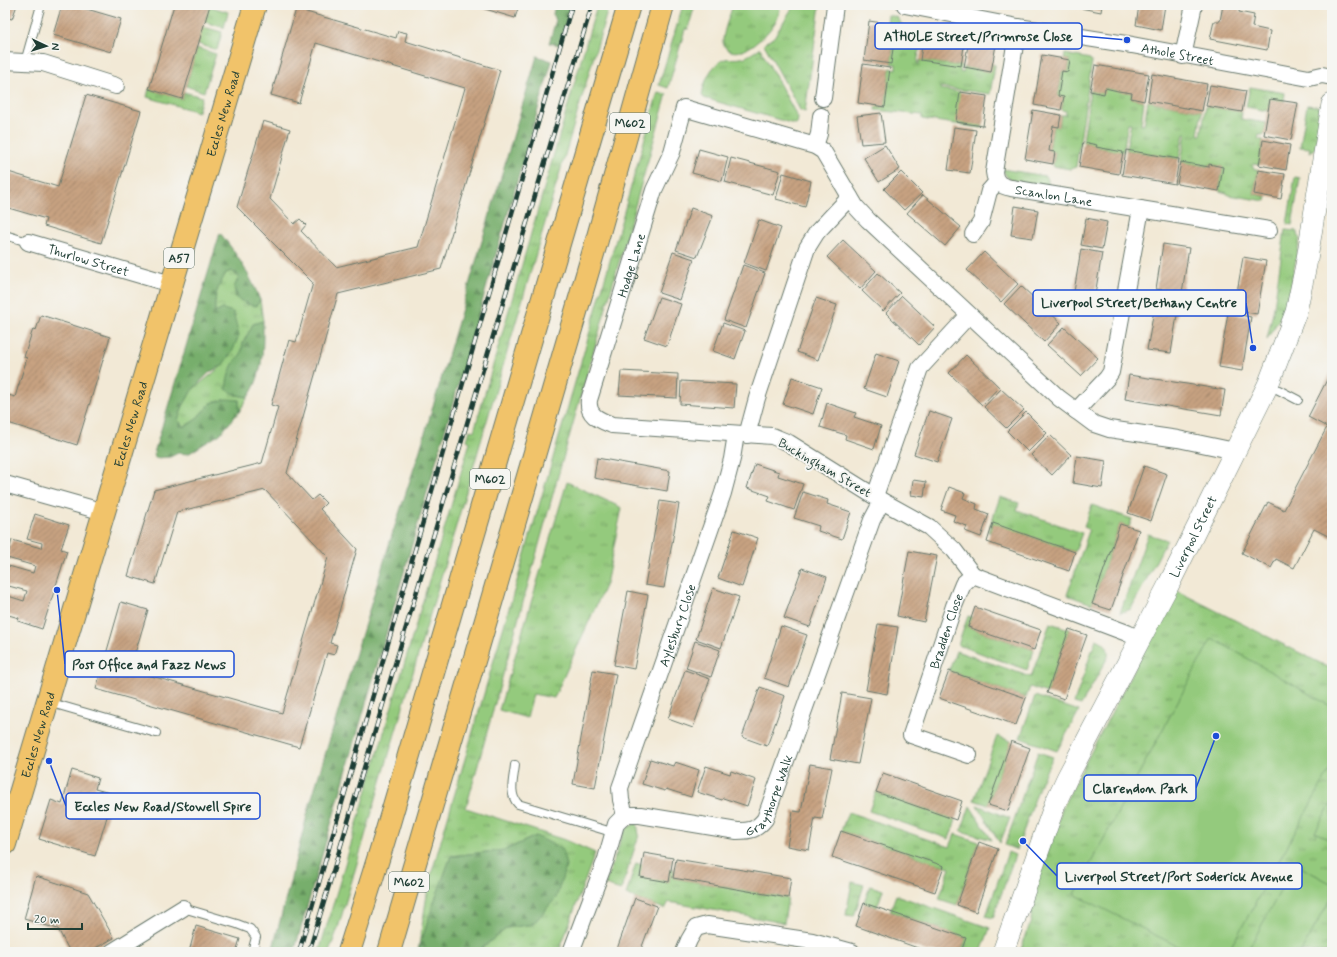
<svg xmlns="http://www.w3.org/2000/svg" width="1337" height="957" font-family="Mynerve,sans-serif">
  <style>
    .grass { fill: url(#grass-tufts); stroke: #5a8458 }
    .forest { fill: url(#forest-firs); stroke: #4b7650 }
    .pitch { fill: #94ca7d; stroke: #5a8458 }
    .building { fill: url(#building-hatch) }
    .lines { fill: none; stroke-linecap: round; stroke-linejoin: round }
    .service-casing { stroke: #69796d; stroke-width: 10 }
    .minor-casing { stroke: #69796d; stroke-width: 18 }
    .tertiary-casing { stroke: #69796d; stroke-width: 22 }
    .primary-casing { stroke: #69796d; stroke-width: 24 }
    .motorway-casing { stroke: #69796d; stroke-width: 24 }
    .service { stroke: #fff; stroke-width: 8 }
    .minor { stroke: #fff; stroke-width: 16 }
    .tertiary { stroke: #fff; stroke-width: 21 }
    .primary { stroke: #f1c36a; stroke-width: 22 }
    .motorway { stroke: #f1c36a; stroke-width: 22 }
    .rail-casing { stroke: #1f3d34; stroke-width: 4.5 }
    .rail { stroke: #f6f6f2; stroke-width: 3; stroke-dasharray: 9; stroke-linecap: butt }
    .labels { text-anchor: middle; stroke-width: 4; stroke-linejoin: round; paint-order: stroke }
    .shield { fill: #f6f6f2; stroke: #60746d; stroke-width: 1 }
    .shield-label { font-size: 12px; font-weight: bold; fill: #1f3d34 }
    .street-label { font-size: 13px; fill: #1f3d34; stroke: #f6f6f2 }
    .leader { fill: none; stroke: #1d4ed8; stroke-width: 1.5 }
    .callout-dot { fill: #1d4ed8; stroke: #f6f6f2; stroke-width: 1.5 }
    .callout { fill: #f6f6f2; stroke: #1d4ed8; stroke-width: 1.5 }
    .callout-label { font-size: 14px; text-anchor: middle; font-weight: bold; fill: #1f3d34 }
  </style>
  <defs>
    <pattern id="grass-tufts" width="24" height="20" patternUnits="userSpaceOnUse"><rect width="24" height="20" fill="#94ca7d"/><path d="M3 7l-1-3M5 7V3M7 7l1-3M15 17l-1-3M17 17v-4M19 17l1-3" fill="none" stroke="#78a567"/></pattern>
    <pattern id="forest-firs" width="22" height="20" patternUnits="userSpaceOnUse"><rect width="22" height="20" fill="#77ae6c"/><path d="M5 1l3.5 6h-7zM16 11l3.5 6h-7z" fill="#618f5a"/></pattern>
    <pattern id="building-hatch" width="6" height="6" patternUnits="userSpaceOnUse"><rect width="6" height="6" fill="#c7a281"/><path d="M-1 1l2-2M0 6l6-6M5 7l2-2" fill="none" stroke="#a1856a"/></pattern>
  </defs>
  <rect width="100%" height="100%" fill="#f6f6f2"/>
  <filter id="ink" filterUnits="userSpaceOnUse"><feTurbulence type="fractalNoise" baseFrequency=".025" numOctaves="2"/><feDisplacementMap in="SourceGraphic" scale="8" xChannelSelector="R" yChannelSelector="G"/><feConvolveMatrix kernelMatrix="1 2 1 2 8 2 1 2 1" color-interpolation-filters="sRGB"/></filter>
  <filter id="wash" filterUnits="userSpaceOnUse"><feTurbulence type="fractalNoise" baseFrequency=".012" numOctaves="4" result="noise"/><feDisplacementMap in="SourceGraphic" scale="16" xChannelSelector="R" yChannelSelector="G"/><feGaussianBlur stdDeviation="0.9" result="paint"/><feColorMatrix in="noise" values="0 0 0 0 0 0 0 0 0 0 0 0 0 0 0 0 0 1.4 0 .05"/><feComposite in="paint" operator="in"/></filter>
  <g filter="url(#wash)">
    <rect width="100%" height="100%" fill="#f2e9d6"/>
    <path class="grass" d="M597,5H609L338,928L329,952H319L470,442L467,440L470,430L474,431Z
      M683,5H695L688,29H685L668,88L659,85Z
      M733,5H780C780,9 779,13 778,17C772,31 743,61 727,49C724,47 723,44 723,41C723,31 730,15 733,5Z
      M794,5H820L805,112L800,110L764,44L774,37Z
      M209,6L228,12L224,28L205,22Z
      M888,15L897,17L902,25L920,28L922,32L917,64H919L920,60L961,66L960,72L963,73L964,67L991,72L992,64L995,65L990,94L940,87V89L960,92L983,126L982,128L922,119V115L875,110L876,106L885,107L890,68L896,69V64H891L896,25L887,23Z
      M203,27L222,32L217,50L198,44Z
      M197,48L216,54L204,92L186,86Z
      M760,48L798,118L797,124H794L704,98L702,95C704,82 711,64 725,59C730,58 735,59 741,58C748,57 754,52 760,48Z
      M1065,54L1090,59L1092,62L1076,167L1070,169L1053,166L1055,152L1049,151L1053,126L1059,127L1061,115H1066V111L1061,110L1063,97L1058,96L1062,71L1068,72L1070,60L1064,59Z
      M1250,87L1285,93L1284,101L1270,99L1268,111L1246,107Z
      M1105,88L1132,93L1131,98L1144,101L1141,125H1144L1148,101L1202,111L1198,135H1201L1206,106L1242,112L1241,119L1266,123L1264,135H1259L1258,139L1263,140L1259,165L1254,164L1253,168L1258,170L1254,194L1267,197L1266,201L1228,195L1227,193L1219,191L1223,167L1209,164V167L1181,162L1186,133H1184L1179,159L1126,150L1131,123H1128L1123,152L1096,147V145L1083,142L1090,91L1104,93Z
      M149,89L182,99L184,92L202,97L198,112L147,97Z
      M658,92L667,94L558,476L466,808L568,841L595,853L560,949L557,952H477L507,928L533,924L536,836L505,850L451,856L418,951L429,882L586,345Z
      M1307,105L1322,107L1316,148L1309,152L1310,148L1300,147Z
      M1002,169L1045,176L1048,180V187L1011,180L1007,177Z
      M1295,177L1300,178L1292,225L1287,224Z
      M1285,230L1296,231L1300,238L1290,291L1280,318L1267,339L1274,307Z
      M232,271L239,277L256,306L260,300L263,321L253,324L243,343L241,354L236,359V395L248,397L239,412V400L211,403L194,421L183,427L178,420L183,406L192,390L222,366L223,309L215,314C214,295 216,289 226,273Z
      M567,482L622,508L606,584L554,698L533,694L527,718L499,710Z
      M1000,497L1019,503L1017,510L1082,533L1075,552L994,524L990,532H988Z
      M1092,505L1132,519L1129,527L1120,524L1092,604L1067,595L1089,531L1084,526Z
      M1148,534L1167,540L1131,609L1120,613Z
      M1175,590L1332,669V952H1020L1031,921L1034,887L1064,804Z
      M968,616L972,617L968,627L1034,650L1027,670L958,645Z
      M1050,623L1069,629L1047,693L1030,687L1026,698L949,671L956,651L1031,677Z
      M1096,639C1105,642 1109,647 1108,657L1081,705L1074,703Z
      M1035,696L1079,711L1057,751L1020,738Z
      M997,736L1011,741L988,805L974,800Z
      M1038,752L1053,757L1041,781L1017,850L1005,845Z
      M876,792L956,820L949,839L869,811Z
      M977,805L1010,818L1000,843Z
      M970,806L992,840L961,831Z
      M848,812L950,847L955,834L979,842L957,905L939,899L950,868L944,865V866L841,831Z
      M637,823L639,835L621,890L605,885L623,834L628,827Z
      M1008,852L1015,855L993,918L986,916Z
      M636,863L642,865L669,882L671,869H674L673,878L788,898L784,923L669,902L665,909L626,895Z
      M852,882L864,885L854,916L846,915Z
      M870,886L883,890L877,907L864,903Z
      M896,895L990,928L981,952H961L966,938L890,911Z"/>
    <path class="forest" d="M555,5H571L559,45L549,43L556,20L553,14Z
      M537,56L552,61L294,952H272L310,804L392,535L420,450Z
      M220,233C237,254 250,275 260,300L256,306L247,304L236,298L234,287L239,277L232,271L226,273C217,289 214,295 215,313L223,309L233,312L239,335L233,350L222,366L210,372L192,390L183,406L178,420L184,427L194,421L211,403L226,399L239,400V412L220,434L188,454L178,453L170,457L155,458L154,453Z
      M263,321C263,347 264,375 248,397L236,395L226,389C228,375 231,363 241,354L243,343L253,324Z
      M536,836L562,849L566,866L556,898L533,924L507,928L477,952H418L433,905L451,856L505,850Z"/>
    <path class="pitch" d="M1212,638L1332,707V766L1228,952H1189L1074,894Z
      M1332,802V841L1315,832Z
      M1295,864L1332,884V896L1301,952H1247Z"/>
    <g id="blocks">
      <path class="building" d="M5,5H17L12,19L5,17Z
        M62,5H73L121,19L111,52L53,35Z
        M174,5H210L182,99L149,89Z
        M472,5H519L515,18Z
        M1065,5H1102L1101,12Z
        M1139,5H1165L1161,30L1136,25Z
        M1223,5H1240L1239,12L1254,15L1252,27L1270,31L1267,50L1210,39L1214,21H1220Z
        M296,9L396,38L398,31L407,33L405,41L500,70L441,269L338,294L287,473L312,500L318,495L326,503L320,509L357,549L330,643L337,645L334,655L327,653L299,747L96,689L121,602L148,610L130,670L282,713L328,557L265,490L177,512L155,584L128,576L154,490L262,463L278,407L271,405L289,340L296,342L313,283L237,207L263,121L290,129L270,199L294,224L300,219L306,225L301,231L336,267L418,247L465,88L316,43L299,103L271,95Z
        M869,21L896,25L891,64L864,60Z
        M924,33L965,40L961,66L920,60Z
        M969,40L996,45L991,72L964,67Z
        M1042,55L1070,60L1068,72L1062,71L1058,96L1064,97L1061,110L1034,105Z
        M863,64L890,68L885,107L858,103Z
        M1095,65L1149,74L1144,101L1131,98L1132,93L1118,91L1105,88L1104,94L1090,91Z
        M1152,74L1207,84L1202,111L1148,101Z
        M1210,85L1246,91L1242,112L1206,106Z
        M960,92L987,96L983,126L956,122Z
        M86,95L141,111L101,243L44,226L46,219L5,207V171L58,187Z
        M1270,99L1298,103L1291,140L1264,135Z
        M1033,110L1061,115L1059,127L1053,126L1051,138L1049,151L1055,152L1053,164L1025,159Z
        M881,113L885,142L861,144L857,116Z
        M954,127L976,130L970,173L948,170Z
        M1263,140L1290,145L1286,170L1259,165Z
        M1083,142L1097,145L1096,147L1123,152L1119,174L1079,167Z
        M885,145L900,169L879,182L864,158Z
        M699,149L728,157L722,181L692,173Z
        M1126,150L1179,159L1175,184L1122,175Z
        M731,158L780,171L773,195L725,182Z
        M1181,162L1209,167V164L1223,167L1219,191L1177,184Z
        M1258,170L1285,174L1281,199L1254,194Z
        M901,172L922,193L904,210L884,189Z
        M783,173L811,181L805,207L776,199Z
        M923,195L961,227L945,246L907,213Z
        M1015,206L1038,210L1033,238L1011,235Z
        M691,208L713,216L697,257L676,250Z
        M1086,218L1107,222L1102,249L1081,245Z
        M759,220L781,228L766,271L744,263Z
        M843,240L876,271L860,289L827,257Z
        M1163,244L1189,248L1182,293L1156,289Z
        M1081,249L1102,253L1095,295L1074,292Z
        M673,252L694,259L680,300L659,293Z
        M984,252L1018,284L1001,302L967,270Z
        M1243,257L1266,261L1257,314L1234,310Z
        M743,265L765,273L746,328L724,320Z
        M878,273L900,293L883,311L862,291Z
        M1021,286L1061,323L1044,342L1004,304Z
        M1157,293L1180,296L1171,353L1147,350Z
        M902,296L935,327L919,345L886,313Z
        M659,297L681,304L667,346L644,338Z
        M816,298L837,305L818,360L797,352Z
        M1228,313L1251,317L1242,371L1219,367Z
        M41,315L110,337L77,445L5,422V394L15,397L27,358L24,357L33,329L36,330Z
        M723,323L745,331L735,359L713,351Z
        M1064,327L1098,358L1081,376L1047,345Z
        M876,353L899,361L887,397L864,389Z
        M966,355L999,387L982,405L949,373Z
        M1332,370V538L1314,529L1294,568L1276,559L1271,568L1242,553L1268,502L1284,510L1327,427L1308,417Z
        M621,371L678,374L677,398L619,395Z
        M1129,375L1225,390L1221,415L1125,399Z
        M792,377L822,387L813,414L783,404Z
        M681,381L736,384L734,408L680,404Z
        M1001,389L1024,410L1006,428L984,407Z
        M827,403L856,413L854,417L881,426L874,449L845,439L846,435L820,427Z
        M929,411L952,419L937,462L914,454Z
        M1026,412L1047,433L1028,452L1007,431Z
        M1050,435L1071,455L1052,475L1031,455Z
        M1077,456L1106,461L1102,488L1073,483Z
        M597,458L670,471L667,491L594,478Z
        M755,464L779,472L778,476L803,484L794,510L768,501L770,496L747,488Z
        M1144,466L1167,474L1151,521L1128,513Z
        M913,480L926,482L924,497L911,495Z
        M949,487L965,493L963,498L977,504L976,509L989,514L981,537L965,531L967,526L953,521L955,515L941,510Z
        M803,492L828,500L827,504L851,512L842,539L818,531L819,526L794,518Z
        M660,501L679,504L664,588L645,585Z
        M35,514L69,525L61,549L67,551L42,629L18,621L19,618L5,614V595L24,601L27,591L5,585V565L33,573L35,566L7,558L12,540L41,548L42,543L27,539Z
        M993,523L1075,552L1069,571L987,542Z
        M1120,524L1139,530L1111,610L1092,604Z
        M734,530L758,538L742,587L718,578Z
        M909,551L937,556L924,622L897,616Z
        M802,568L827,577L810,627L784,618Z
        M713,588L739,597L721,648L696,639Z
        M628,591L648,595L634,669L614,665Z
        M975,607L1041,630L1034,650L968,627Z
        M878,624L898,627L887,694L866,690Z
        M781,626L807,635L789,687L764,678Z
        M1069,629L1087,635L1064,699L1047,693Z
        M695,641L720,650L711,677L686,668Z
        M593,670L616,674L595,788L573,784Z
        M685,670L710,679L693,728L668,719Z
        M949,671L1026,698L1016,725L939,698Z
        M760,687L785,696L767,746L742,737Z
        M842,693L871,698L858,764L830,759Z
        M1011,741L1030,748L1008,811L988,805Z
        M650,759L673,766L675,762L699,770L691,797L666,789L665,791L642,784Z
        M810,764L832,768L822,819L815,818L809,850L787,846L793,811L801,812Z
        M706,766L730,774L731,771L756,780L747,806L723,798L722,800L697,792Z
        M72,770L98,778L95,789L114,794L95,856L39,839L51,800L62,804Z
        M883,773L962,801L956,820L876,792Z
        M841,831L944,866L935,892L832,857Z
        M979,842L998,849L976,912L957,905Z
        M644,853L673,858L669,882L640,877Z
        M676,859L791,878L788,898L673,878Z
        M36,876L88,893L114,938L88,952H70L58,929L24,919Z
        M635,898L657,906L640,952H616Z
        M864,903L966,938L961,952H929L856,926Z
        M196,926L240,939L236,952H189Z"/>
    </g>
  </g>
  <g filter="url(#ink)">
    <use href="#blocks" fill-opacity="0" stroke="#69796d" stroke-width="1"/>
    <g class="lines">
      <g class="service-casing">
        <path id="service" d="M25,62L41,5
          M5,235L28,242
          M1269,385L1298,400
          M48,702L156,733
          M515,765C514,777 508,794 518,804L605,830L613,834
          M183,908L237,924L250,929L256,937L252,952"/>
      </g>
      <g class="minor-casing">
        <g id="minor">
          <path id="s1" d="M905,5L1018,27L1132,45L1309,78L1322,75L1332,77"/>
          <path id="s2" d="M1018,27L994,172C995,183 1001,186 1011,188L1269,230"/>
          <path d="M1183,56L1194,5"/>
          <path d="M5,61L43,63L116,86"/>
          <path d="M823,98L835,5"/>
          <path d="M815,146L819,134L821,116"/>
          <path d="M973,234L981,222L989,191L997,182"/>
          <path id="s3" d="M28,242L171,284"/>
          <path d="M1076,411L1107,378L1111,372L1141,209"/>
          <path d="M747,435L757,398L807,248L817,232L850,197"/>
          <path d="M5,484L104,512"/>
          <path d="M875,496L920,368L969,315"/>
          <path id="s4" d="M973,575L954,550L929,527L882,501L789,443L772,436L612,425C600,420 587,416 589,400L654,190L672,152L684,108L815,146L823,151L856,207L868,220L1059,398L1094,424L1109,429L1178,439L1235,451"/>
          <path id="s5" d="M969,755L911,735L954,606L963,584L973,575L1127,633L1139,639"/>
          <path id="s6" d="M625,815L621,800L620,788L723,493L732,459L736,434"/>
          <path d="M112,952L183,908"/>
          <path id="s7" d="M571,952L606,859L616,824L625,815H640L737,831C751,831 756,830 765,819L872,520L882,501"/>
          <path d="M684,952L689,940L696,928L707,925L812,941L852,952"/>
        </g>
      </g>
      <g class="tertiary-casing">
        <g id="tertiary">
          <path id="s8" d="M1003,952L1055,804L1067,778L1168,586L1268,385L1282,349L1296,312L1306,265L1332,104"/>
        </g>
      </g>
      <g class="primary-casing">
        <g id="primary">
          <path id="s9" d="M5,844L255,5"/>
        </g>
      </g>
      <g class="motorway-casing">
        <path id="motorway" d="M349,952L384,840L629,5
          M389,952L597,240L663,5"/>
      </g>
      <use href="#service" class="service"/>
      <use href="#minor" class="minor"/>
      <use href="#tertiary" class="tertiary"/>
      <use href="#primary" class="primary"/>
      <use href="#motorway" class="motorway"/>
      <g class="rail-casing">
        <path id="rail" d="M299,952L572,5
          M309,952L592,5"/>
      </g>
      <use href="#rail" class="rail"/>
    </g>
  </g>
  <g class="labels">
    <g class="shield">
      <rect x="610" y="113" width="40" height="20" rx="3"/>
      <rect x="164" y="248" width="30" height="20" rx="3"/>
      <rect x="470" y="469" width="40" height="20" rx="3"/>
      <rect x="389" y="872" width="40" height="20" rx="3"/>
    </g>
    <g class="shield-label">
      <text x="630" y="127">M602</text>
      <text x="179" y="262">A57</text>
      <text x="490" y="483">M602</text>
      <text x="409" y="886">M602</text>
    </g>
    <g class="street-label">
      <text dy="5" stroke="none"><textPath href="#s1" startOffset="277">Athole Street</textPath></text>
      <text dy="5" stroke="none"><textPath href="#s9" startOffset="762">Eccles New Road</textPath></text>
      <text dy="5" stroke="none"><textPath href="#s2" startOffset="216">Scanlon Lane</textPath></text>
      <text dy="5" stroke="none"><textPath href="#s3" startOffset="63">Thurlow Street</textPath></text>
      <text dy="5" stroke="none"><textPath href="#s4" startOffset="586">Hodge Lane</textPath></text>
      <text dy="5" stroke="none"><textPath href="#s9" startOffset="438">Eccles New Road</textPath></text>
      <text transform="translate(825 467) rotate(30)" y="5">Buckingham Street</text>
      <text dy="5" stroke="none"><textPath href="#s8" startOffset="458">Liverpool Street</textPath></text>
      <text dy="5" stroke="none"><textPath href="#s6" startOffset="200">Aylesbury Close</textPath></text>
      <text dy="5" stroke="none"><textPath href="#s5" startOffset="171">Bradden Close</textPath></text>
      <text dy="5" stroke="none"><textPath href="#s9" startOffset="114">Eccles New Road</textPath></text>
      <text dy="5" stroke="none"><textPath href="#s7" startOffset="316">Graythorpe Walk</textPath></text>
    </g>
  </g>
  <path class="leader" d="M1127 40L1082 36M1253 348L1246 303M57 590L65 664M1216 736L1196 788M49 761L66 806M1023 841L1057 876"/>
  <g class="callout-dot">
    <circle cx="1127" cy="40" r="4"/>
    <circle cx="1253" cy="348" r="4"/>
    <circle cx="57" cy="590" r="4"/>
    <circle cx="1216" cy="736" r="4"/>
    <circle cx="49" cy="761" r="4"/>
    <circle cx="1023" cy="841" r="4"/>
  </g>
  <g class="callout">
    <rect x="875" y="23" width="207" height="26" rx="4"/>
    <rect x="1033" y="290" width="213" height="26" rx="4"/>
    <rect x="65" y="651" width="169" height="26" rx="4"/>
    <rect x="1084" y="775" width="112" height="26" rx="4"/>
    <rect x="66" y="793" width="194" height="26" rx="4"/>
    <rect x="1057" y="863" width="245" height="26" rx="4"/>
  </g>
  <g class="callout-label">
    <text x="978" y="41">ATHOLE Street/Primrose Close</text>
    <text x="1139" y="307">Liverpool Street/Bethany Centre</text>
    <text x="149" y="669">Post Office and Fazz News</text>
    <text x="1140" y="793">Clarendon Park</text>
    <text x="163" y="811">Eccles New Road/Stowell Spire</text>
    <text x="1179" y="881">Liverpool Street/Port Soderick Avenue</text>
  </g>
  <rect width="1337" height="957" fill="none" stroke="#f6f6f2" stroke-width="20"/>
  <g transform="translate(46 46) rotate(94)" stroke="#f6f6f2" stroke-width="3" paint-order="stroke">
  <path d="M0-3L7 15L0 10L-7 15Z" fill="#1f3d34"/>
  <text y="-6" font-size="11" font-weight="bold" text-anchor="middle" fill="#1f3d34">N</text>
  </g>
  <path d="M28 923v6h54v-6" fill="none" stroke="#1f3d34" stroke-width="2"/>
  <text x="34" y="923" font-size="12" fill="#1f3d34" stroke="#f6f6f2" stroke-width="3" paint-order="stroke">20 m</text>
</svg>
